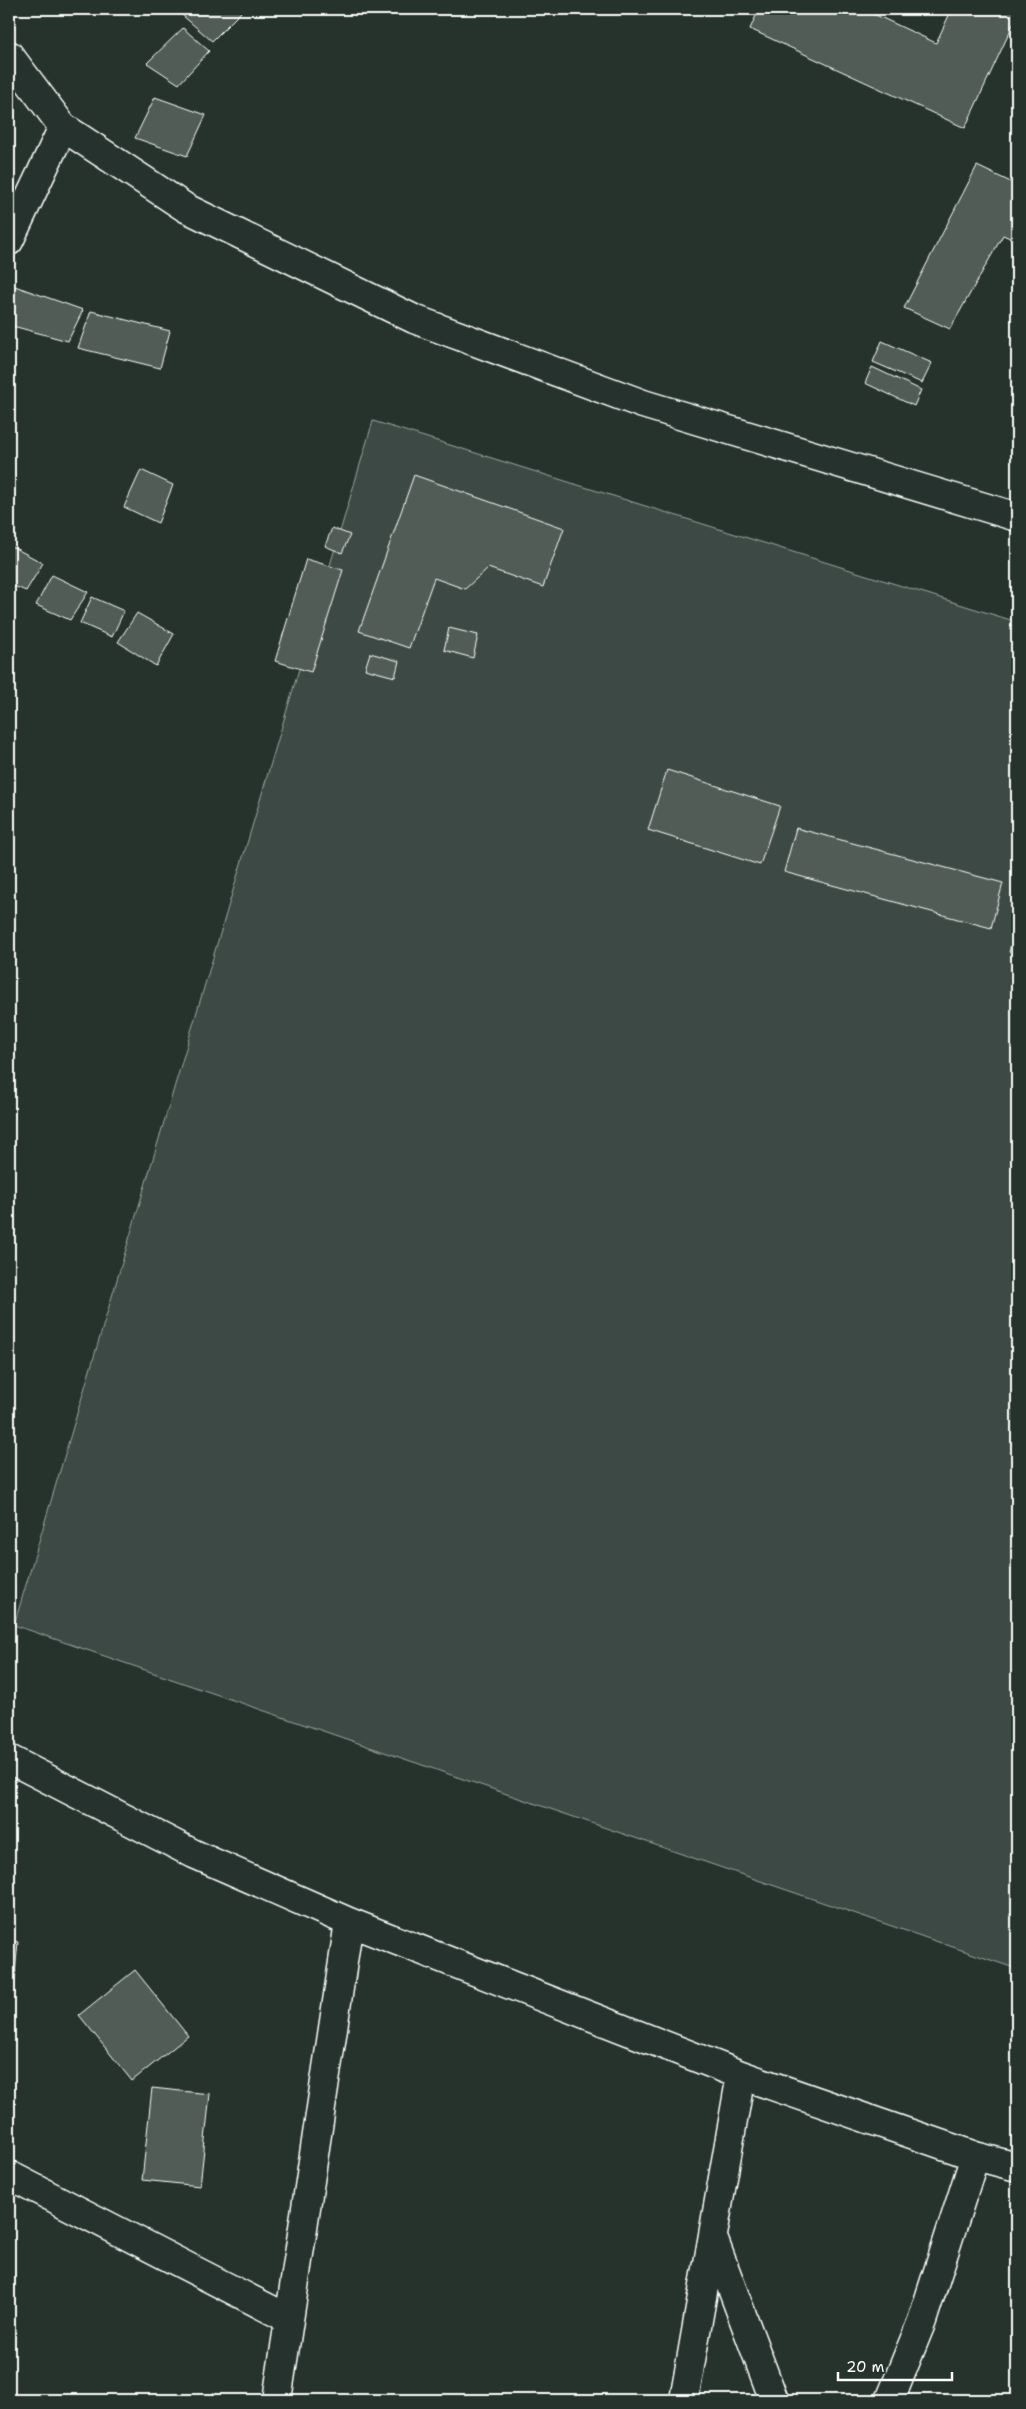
<svg xmlns="http://www.w3.org/2000/svg" width="1026" height="2409" font-family="'Shantell Sans',sans-serif">
  <style>
    .green { fill: #3e4944; stroke: #9ea4a2 }
    .building { fill: #515c57; stroke: #fff }
    .lines { fill: none; stroke-linecap: round; stroke-linejoin: round }
    .minor-casing { stroke: #fff; stroke-width: 31 }
    .minor { stroke: #26332d; stroke-width: 28 }
  </style>
  <rect width="100%" height="100%" fill="#26332d"/>
  <filter id="ink" filterUnits="userSpaceOnUse"><feTurbulence type="fractalNoise" baseFrequency=".02" numOctaves="2"/><feDisplacementMap in="SourceGraphic" scale="10" xChannelSelector="R" yChannelSelector="G"/><feConvolveMatrix kernelMatrix="1 2 1 2 8 2 1 2 1" color-interpolation-filters="sRGB"/></filter>
  <g filter="url(#ink)">
    <path class="green" d="M373,421L1017,622V1969L14,1625Z"/>
    <path class="building" d="M187,9H241L242,11L212,41L182,15Z
      M759,9H863L936,43L952,9H1017V16L965,128L750,29Z
      M183,28L209,51L179,84L147,63Z
      M155,97L206,115L187,156L135,138Z
      M977,166L1017,185V241L1003,235L950,329L904,308Z
      M9,284L83,310L68,341L9,325Z
      M91,311L170,331L160,368L78,348Z
      M882,341L932,363L922,383L873,362Z
      M872,367L921,390L914,406L865,383Z
      M141,470L173,485L158,523L124,507Z
      M414,475L564,528L543,587L488,568L465,589L434,578L409,648L359,631Z
      M332,528L350,535L342,553L325,546Z
      M9,545L43,563L26,591L9,584Z
      M306,559L343,570L311,672L275,661Z
      M52,575L88,592L70,620L36,605Z
      M92,597L124,611L112,637L80,623Z
      M137,613L174,634L156,666L118,642Z
      M449,628L478,635L473,658L444,650Z
      M370,653L399,661L395,677L365,669Z
      M667,770L780,806L760,865L648,830Z
      M796,828L1003,883L991,928L784,872Z
      M1017,925V955L1009,952Z
      M9,1940L18,1942L11,2014L9,2013Z
      M135,1970L188,2036L132,2081L79,2015Z
      M152,2088L210,2094L200,2186L142,2180Z"/>
    <g class="lines">
      <g class="minor-casing">
        <path id="minor" d="M9,55L63,127L186,208L414,319L643,404L1017,517
          M9,241L63,127
          M9,1759L194,1854L349,1922L741,2075L975,2156L1017,2167
          M9,2175L289,2319
          M713,2238L774,2400
          M277,2400L349,1922
          M684,2400L741,2075
          M890,2400L922,2321L975,2156"/>
      </g>
      <use href="#minor" class="minor"/>
    </g>
  </g>
  <rect width="1026" height="2409" fill="none" stroke="#26332d" stroke-width="30"/>
  <rect x="15" y="15" width="996" height="2379" fill="none" stroke="#fff" stroke-width="2" filter="url(#ink)"/>
  <path d="M838 2372v8h114v-8" fill="none" stroke="#ffffff" stroke-width="2.5"/>
  <text x="846" y="2372" font-size="15" fill="#ffffff" stroke="#26332d" stroke-width="4" paint-order="stroke">20 m</text>
</svg>
